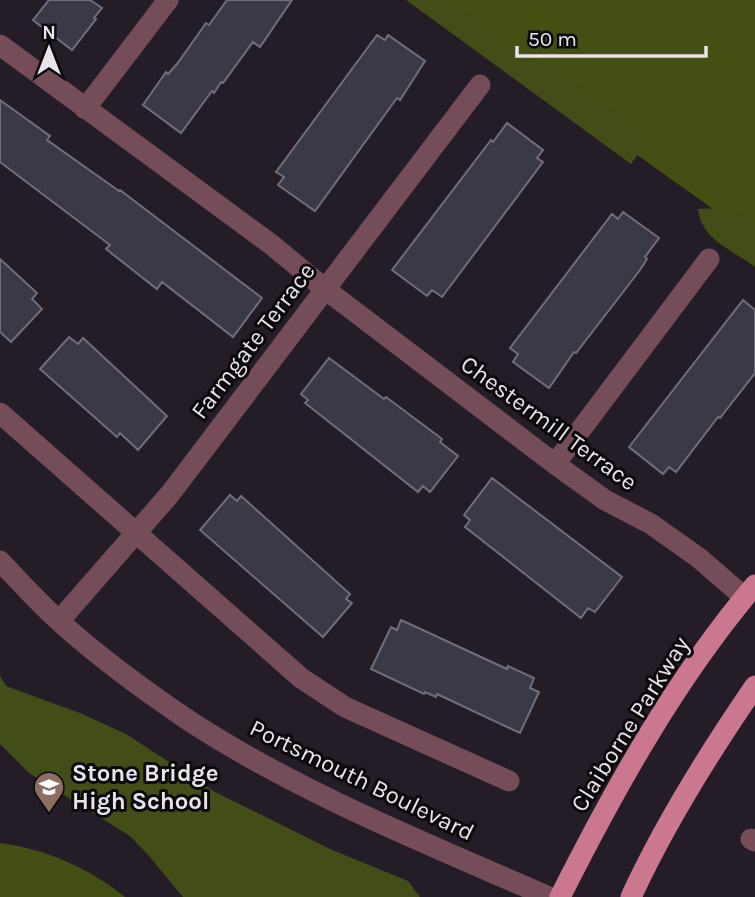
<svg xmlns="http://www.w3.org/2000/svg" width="755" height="897" font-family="Karla,sans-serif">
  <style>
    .green { fill: #444f13 }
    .forest { fill: #434d18 }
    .building { fill: #3b3946; stroke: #706e7c; stroke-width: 2 }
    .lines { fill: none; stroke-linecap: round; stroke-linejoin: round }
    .minor { stroke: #754d58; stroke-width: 21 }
    .major { stroke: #cb7790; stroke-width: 21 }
    .labels { text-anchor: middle; stroke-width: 6; stroke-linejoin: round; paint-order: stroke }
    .street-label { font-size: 24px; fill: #e9e4eb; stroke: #0c090d }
    .poi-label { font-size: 24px; font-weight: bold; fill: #e9e4eb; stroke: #0c090d; text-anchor: start }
  </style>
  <rect width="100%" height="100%" fill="#241d27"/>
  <path class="green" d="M420,0H755V239Z
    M0,843C46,849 89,868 125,897H0Z"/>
  <path class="forest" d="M406,0H450L527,58L552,64L638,129L644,145L631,164Z
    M720,208L755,217V267C733,250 701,240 698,209Z
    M0,676L6,686L80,713L126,734L215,792L330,849L408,881L420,897H183L149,856L130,836L29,773L0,744Z"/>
  <path class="building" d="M49,0H90L102,8L94,18L96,19L72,50L33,20Z
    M227,0H292L260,47L253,42L223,83L221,82L214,93L212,91L181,133L143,105L166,72L168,74L177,64L206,23L209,25Z
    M377,35L385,40L388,35L425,61L400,100L397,98L315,211L278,185L284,177L276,172Z
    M0,100L50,136L47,140L119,191L120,190L262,298L233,337L162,282L157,289L106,249L110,245L0,162Z
    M507,123L543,150L537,158L543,162L442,297L432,290L427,296L392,270L491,140L493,142Z
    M623,212L659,238L645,257L647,259L640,270L576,353L574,352L549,388L513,362L518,354L510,348L612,214L618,219Z
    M0,259L37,293L32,299L42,309L11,342L0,332Z
    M743,300L755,310V373L720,418L718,417L676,472L669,467L663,474L629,447Z
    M69,337L78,344L83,338L167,416L138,450L120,433L117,437L40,369Z
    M329,358L384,399L386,397L442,439L440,442L458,456L430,492L423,486L418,492L305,403L308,400L301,394Z
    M492,478L622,577L595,612L588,608L581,618L465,527L470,520L464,515Z
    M230,495L237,501L241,496L350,594L346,599L352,603L323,637L200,530Z
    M401,620L507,669L508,666L534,678L530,688L539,692L520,733L437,694L436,697L425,692L424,694L371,669L391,627L397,630Z"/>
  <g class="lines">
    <path class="minor" d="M0,45L272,245L325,289L555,464L605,500L651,524L699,558L744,597
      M85,109L168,0
      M0,413L301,678L345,707L509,781
      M555,464L709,259
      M0,561C20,582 39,603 60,622C101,659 145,691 191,722C302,794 428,844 549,897
      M59,621L170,494L480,85
      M751,839L755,841"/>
    <path class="major" d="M560,897C615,788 676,678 755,585
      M631,897C665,823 709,753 755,686"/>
  </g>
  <defs>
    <g id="school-pin" transform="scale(1.575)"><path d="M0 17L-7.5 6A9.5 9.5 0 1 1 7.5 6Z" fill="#8d6e63" stroke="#0c090d"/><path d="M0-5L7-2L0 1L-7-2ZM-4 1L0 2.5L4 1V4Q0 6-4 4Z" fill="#fff"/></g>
  </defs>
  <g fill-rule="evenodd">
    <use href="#school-pin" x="49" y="787"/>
  </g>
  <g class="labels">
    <g class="street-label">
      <text transform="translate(253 341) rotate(-53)" y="8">Farmgate Terrace</text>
      <text transform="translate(549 423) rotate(36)" y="8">Chestermill Terrace</text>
      <text transform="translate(630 724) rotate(-58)" y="8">Claiborne Parkway</text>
      <text transform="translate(362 780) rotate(26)" y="8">Portsmouth Boulevard</text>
    </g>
    <g class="poi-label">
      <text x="72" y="781">Stone Bridge<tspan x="72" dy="28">High School</tspan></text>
    </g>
  </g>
  <g transform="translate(49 49)" stroke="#0c090d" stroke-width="5" paint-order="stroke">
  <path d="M0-5L12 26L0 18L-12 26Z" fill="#e9e4eb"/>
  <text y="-10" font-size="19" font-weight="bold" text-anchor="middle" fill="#e9e4eb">N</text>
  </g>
  <path d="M517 46v10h189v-10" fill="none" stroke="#e9e4eb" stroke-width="3.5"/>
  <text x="528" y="46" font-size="21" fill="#e9e4eb" stroke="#0c090d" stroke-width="5" paint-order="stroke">50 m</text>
</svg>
